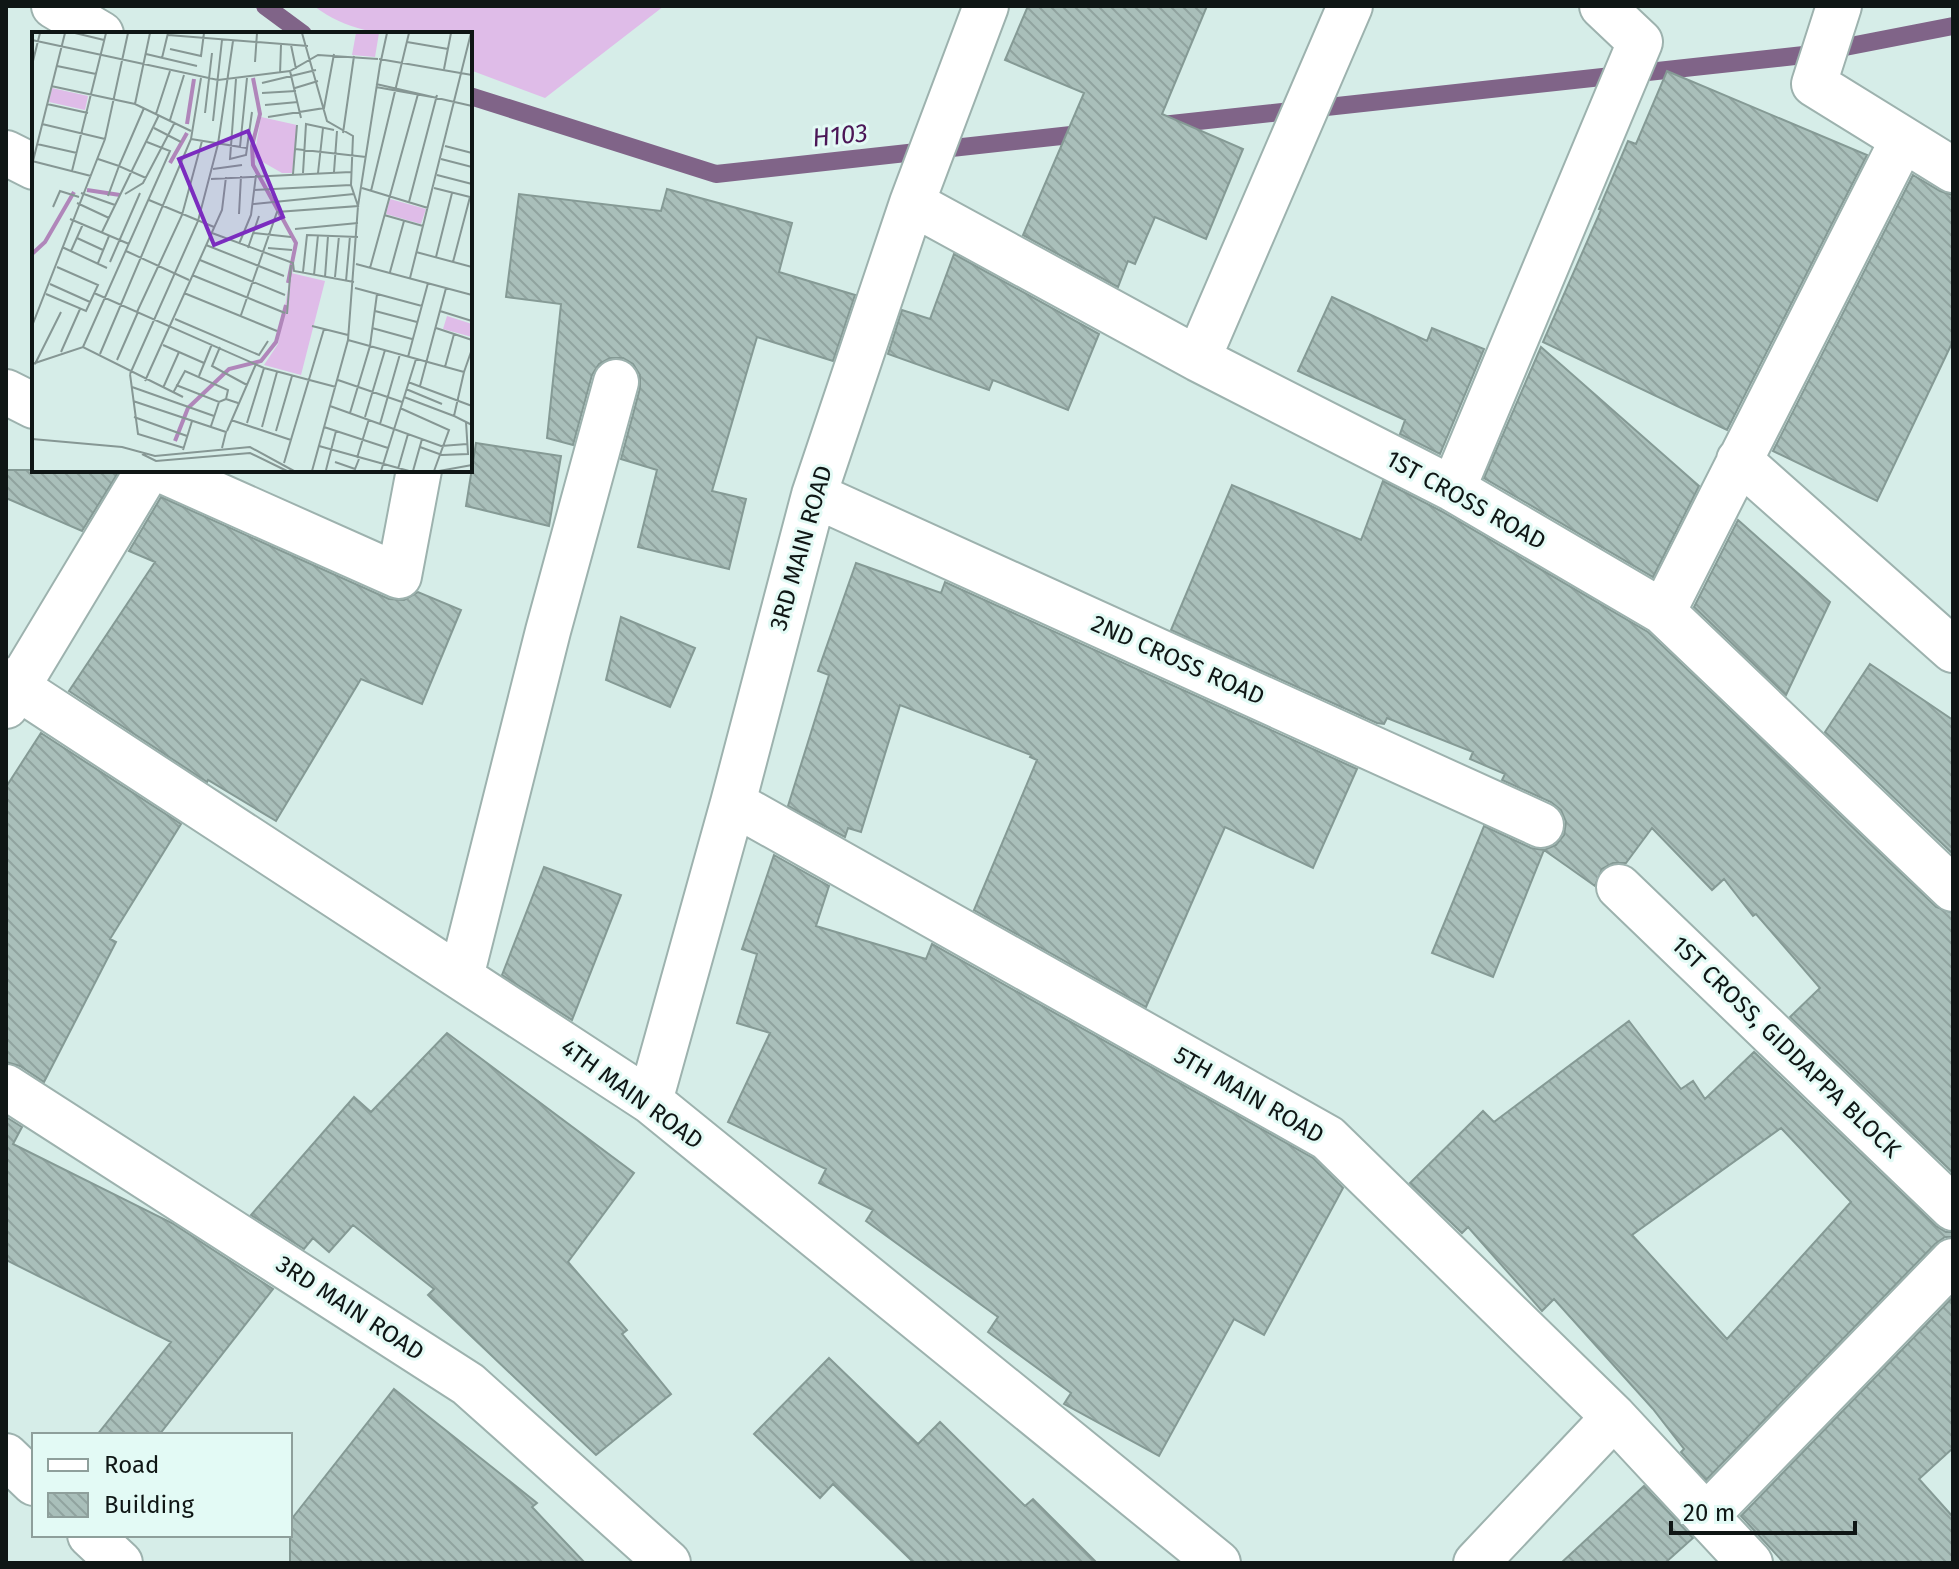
<svg xmlns="http://www.w3.org/2000/svg" width="1959" height="1569" font-family="'Fira Sans',sans-serif">
  <style>
    .grass { fill: #dfbce8 }
    .lines { fill: none; stroke-linecap: round; stroke-linejoin: round }
    .stream { stroke: #806488; stroke-width: 18 }
    .building { fill: url(#building-back-hatch); stroke: #859a95; stroke-width: 2; fill-rule: evenodd }
    .minor-casing { stroke: #9db2ae; stroke-width: 48 }
    .minor { stroke: #fff; stroke-width: 44 }
    .labels { text-anchor: middle; stroke-width: 6; stroke-linejoin: round; paint-order: stroke }
    .street-label { font-size: 24px; fill: #0f1615; stroke: #e3faf5 }
    .water-label { font-size: 26px; font-style: italic; fill: #4b1757; stroke: #e3faf5 }
    .inset-river { fill: none; stroke: #b086ba; stroke-width: 4 }
    .inset-road { fill: none; stroke: #869794; stroke-width: 2 }
    .view { fill: #7b2cbf; fill-opacity: 0.15; stroke: #7b2cbf; stroke-width: 4 }
    .inset-edge { fill: none; stroke: #0f1615; stroke-width: 4 }
  </style>
  <defs>
    <pattern id="building-back-hatch" width="6" height="6" patternUnits="userSpaceOnUse" patternTransform="scale(2)"><rect width="6" height="6" fill="#a9bfba"/><path d="M-1 5l2 2M0 0l6 6M5-1l2 2" fill="none" stroke="#90a39f"/></pattern>
  </defs>
  <rect width="100%" height="100%" fill="#d6ede8"/>
  <path class="grass" d="M314,6H664L545,98L470,70V34C413,34 363,43 314,6Z"/>
  <g class="lines">
    <path class="stream" d="M265,6L303,34
      M470,96L716,174L1089,133
      M1162,125L1804,55L1953,26"/>
  </g>
  <path class="building" d="M1028,6H1207L1162,114L1243,149L1206,239L1155,217L1135,264L1128,261L1118,287L1023,235L1084,93L1005,60Z
    M1667,71L1867,155L1727,430L1543,342L1601,210L1599,209L1628,141L1636,144Z
    M1913,175L1940,191L1953,195V341L1877,501L1773,451Z
    M667,189L792,223L779,272L855,295L833,361L757,337L712,491L746,499L729,569L638,547L657,470L621,459L640,388V375L633,364L623,358H610L599,364L592,375L573,445L547,438L561,304L506,297L519,194L661,211Z
    M954,254L1099,334L1068,410L993,380L989,390L888,354L902,310L930,319Z
    M1332,297L1427,341L1432,328L1484,349L1440,454L1400,434L1405,420L1298,371Z
    M1541,347L1699,486L1653,577L1484,478Z
    M476,443L561,456L549,526L466,506Z
    M6,470H117L119,471L82,531L6,498Z
    M1383,481L1441,511L1648,632L1936,907L1953,913V1173L1790,1017L1820,988L1756,914L1753,916L1724,879L1712,890L1652,828L1626,863H1613L1602,869L1595,886L1544,850L1493,977L1432,953L1484,826L1531,848L1544,850L1556,845L1564,835L1566,822L1561,810L1551,802L1502,780L1505,774L1470,759L1473,752L1387,718L1384,724L1377,723L1171,630L1232,485L1361,540Z
    M161,497L389,599L404,600L418,592L461,610L422,704L361,679L276,821L208,780L207,782L69,691L155,562L129,551Z
    M1738,520L1830,602L1786,695L1694,607Z
    M856,563L941,593L945,582L1357,769L1313,868L1225,827L1146,1007L974,910L1037,760L1030,757L1031,755L900,705L861,832L848,828L845,837L788,806L829,675L818,671Z
    M621,617L695,648L670,707L606,680Z
    M1870,664L1953,720V854L1825,732Z
    M41,733L181,824L110,939L116,942L44,1082L20,1066L6,1062V787Z
    M774,855L829,886L816,926L926,959L932,944L1313,1158L1343,1188L1264,1335L1234,1319L1159,1456L1064,1404L1071,1393L988,1332L998,1317L866,1221L873,1210L819,1183L826,1169L728,1122L770,1033L737,1023L757,954L742,949Z
    M544,867L621,895L572,1020L502,975Z
    M1629,1021L1681,1089L1693,1081L1705,1099L1754,1052L1936,1226L1946,1232H1953V1237H1945L1935,1244L1706,1480L1681,1452L1684,1449L1653,1409L1554,1299L1542,1311L1468,1227L1462,1233L1410,1183L1483,1111L1494,1122ZM1781,1128L1851,1202L1727,1339L1632,1235Z
    M447,1033L634,1173L568,1262L627,1330L622,1334L671,1394L596,1455L428,1295L434,1289L353,1225L329,1252L313,1238L304,1249L251,1215L354,1097L371,1112Z
    M6,1117L22,1127L13,1144L172,1223L273,1289L159,1435H97L171,1342L6,1260Z
    M1953,1297V1448L1919,1479L1953,1517V1563H1784L1741,1516Z
    M829,1358L918,1444L940,1422L1025,1506L1033,1499L1097,1563H914L833,1484L820,1498L754,1434Z
    M394,1389L537,1503L532,1507L585,1563H290V1521Z
    M1644,1486L1693,1538L1665,1563H1561Z"/>
  <g class="lines">
    <g class="minor-casing">
      <path id="minor" d="M54,6L101,34
        M1839,6L1814,84L1953,170
        M6,153L34,167
        M912,203L1198,359L1453,489L1663,612L1953,889
        M1198,359L1350,6
        M6,392L34,406
        M1739,460L1953,650
        M161,470L399,576L419,470
        M1453,489L1640,42L1602,6
        M814,495L1541,825
        M1663,612L1903,139
        M6,680L650,1101L1218,1563
        M6,706L148,470
        M733,803L1328,1138L1614,1417L1750,1563
        M1619,887L1953,1208
        M461,977L548,631L616,382
        M6,1087L468,1384L668,1563
        M650,1101L733,803L814,495L912,203L986,6
        M6,1456L34,1483
        M1706,1516L1953,1261
        M90,1535L120,1563
        M1476,1563L1614,1417"/>
    </g>
    <use href="#minor" class="minor"/>
  </g>
  <g class="labels">
    <g class="street-label">
      <text transform="translate(1466 500) rotate(29)" y="8">1ST CROSS ROAD</text>
      <text transform="translate(801 548) rotate(-74)" y="8">3RD MAIN ROAD</text>
      <text transform="translate(1178 660) rotate(24)" y="8">2ND CROSS ROAD</text>
      <text transform="translate(1786 1047) rotate(44)" y="8">1ST CROSS, GIDDAPPA BLOCK</text>
      <text transform="translate(632 1094) rotate(36)" y="8">4TH MAIN ROAD</text>
      <text transform="translate(1249 1095) rotate(30)" y="8">5TH MAIN ROAD</text>
      <text transform="translate(350 1308) rotate(33)" y="8">3RD MAIN ROAD</text>
    </g>
    <g class="water-label">
      <text transform="translate(840 135) rotate(-6)" y="9">H103</text>
    </g>
  </g>
  <g transform="translate(32 32)">
    <rect width="440" height="440" fill="#d6ede8"/>
    <path d="M229,85L265,93L260,141H250L222,125Z" fill="#dfbce8"/>
    <path d="M259,241L293,249L269,343L232,333L246,312Z" fill="#dfbce8"/>
    <path d="M324,1H347L343,25L320,23ZM20,56L56,64L53,78L17,70ZM358,167L394,177L389,192L354,182ZM415,284L440,292V305L411,297Z" fill="#dfbce8"/>
    <path class="inset-river" d="M221,46L228,82L220,114L221,133L264,211L256,251M155,92L162,47M138,131L155,101M55,158L88,163M0,222L13,210L42,160M143,409L156,376L197,337L229,329L244,310L254,273"/>
    <path class="inset-road" d="M43,1L72,8M136,3L276,14M0,8L186,48L258,39L286,23L346,27M375,10L416,17M259,13L264,37M138,17L169,24L172,1M114,22L165,34M130,26L136,1M347,27L440,43M223,30L225,1M0,33L8,1M348,33L355,1M25,34L64,42M412,37L419,1M258,39L269,86M248,42L249,13M204,47L198,127L214,123L215,116M230,51L284,38M344,52L440,74M19,54L103,72L159,99M344,55L400,65M263,56L286,49M230,61L264,59M15,72L56,81M103,72L118,1M233,73L266,70M173,81L180,21M124,82L138,39M236,85L292,76L302,22M138,88L152,43M181,89L190,8M10,92L73,107M122,96L149,110M311,101L322,24M159,107L215,116L220,80M5,112L45,121M413,114L440,121M208,115L215,46M263,117L334,125M66,127L87,134L112,76M409,127L440,135M0,129L59,144M1,129L33,1M181,137L210,133M40,139L74,1M302,140L305,99M271,141L274,92L302,98M286,141L291,96M261,142L265,93M405,143L440,152M179,147L319,140M330,156L396,176M402,156L438,165M222,158L319,153M339,159L377,1M49,161L83,173M93,162L111,151L143,90M76,164L87,134L114,146M117,168L182,195M377,170L405,63M45,171L77,186M221,172L322,162M21,175L28,159L47,165M207,182L209,144M352,183L391,194M38,187L97,212M263,197L326,191M70,200L127,83M180,201L261,231L262,239L322,250M221,201L259,205M45,206L71,218M207,212L219,183L224,143M174,213L252,244M30,215L75,236M216,216L227,184M236,216L260,218M39,219L51,192M94,219L157,248M384,220L440,235M404,225L420,161M168,228L253,263M78,230L108,161M421,230L438,165M66,231L77,204M324,232L440,263M338,236L386,62M271,240L275,203L326,205M358,240L372,189M160,243L253,281M282,243L286,203M293,245L296,204M303,245L307,204M378,246L439,1M314,249L318,204M18,252L58,270M323,256L390,274M62,261L232,336L304,355M152,261L245,299M14,262L54,279L66,253L25,235M343,279L385,290M408,279L440,289M105,280L150,183L170,109M255,282L259,233M209,283L245,180L326,174L319,153L321,104L295,89L270,1M143,287L227,323L236,309M0,294L73,107L96,1M280,294L316,303M340,296L380,307M404,296L440,308M316,308L432,340L422,384L440,393M131,313L172,331M51,315L138,119L115,110M188,315L180,334L215,353M29,320L48,277M68,322L159,107L169,46M376,325L396,251M85,328L106,280M0,332L51,315L151,365M3,332L29,280M413,335L422,302M432,340L440,317M98,342L166,189L186,112L201,9M98,342L106,402L152,416M167,344L180,312M306,348L370,370M113,349L190,178L194,145M376,350L440,374M144,353L187,370L194,367M388,354L414,256M100,355L182,384M131,356L147,320M374,357L410,372M141,361L153,339L196,358L194,367L206,371M372,365L422,384M101,369L194,400L190,416M298,374L409,414L435,412M368,376L417,398L402,439M318,381L338,314L345,262M102,385L155,404M333,385L353,318M199,388L259,408M215,391L232,336M348,392L368,322M179,394L187,370M230,395L245,340M292,395L356,416M195,399L224,332M244,399L260,344M0,407L90,415L123,424L218,415L262,439M287,414L377,439M388,415L410,423L436,422L434,390M151,418L160,389M110,422L124,429L218,421L255,439M325,426L337,387M303,430L323,437L327,427M252,431L292,297M366,437L376,402M294,438L304,399M280,439L316,308L326,174L348,33M349,439L384,327M381,439L390,407M407,439L440,433"/>
    <path class="view" d="M216,99L251,185L182,213L147,127Z"/>
    <rect width="440" height="440" class="inset-edge"/>
  </g>
  <rect width="1959" height="1569" fill="none" stroke="#0f1615" stroke-width="16"/>
  <rect x="32" y="1433" width="260" height="104" fill="#e3faf5" stroke="#8e9f9b" stroke-width="2"/>
  <rect x="48" y="1459" width="40" height="12" fill="#ffffff" stroke="#8e9f9b" stroke-width="2"/>
  <text x="104" y="1473" font-size="24" fill="#0f1615">Road</text>
  <rect x="48" y="1493" width="40" height="24" fill="url(#building-back-hatch)" stroke="#8e9f9b" stroke-width="2"/>
  <text x="104" y="1513" font-size="24" fill="#0f1615">Building</text>
  <path d="M1671 1521v12h184v-12" fill="none" stroke="#0f1615" stroke-width="4"/>
  <text x="1683" y="1521" font-size="24" fill="#0f1615" stroke="#e3faf5" stroke-width="6" paint-order="stroke">20 m</text>
</svg>
